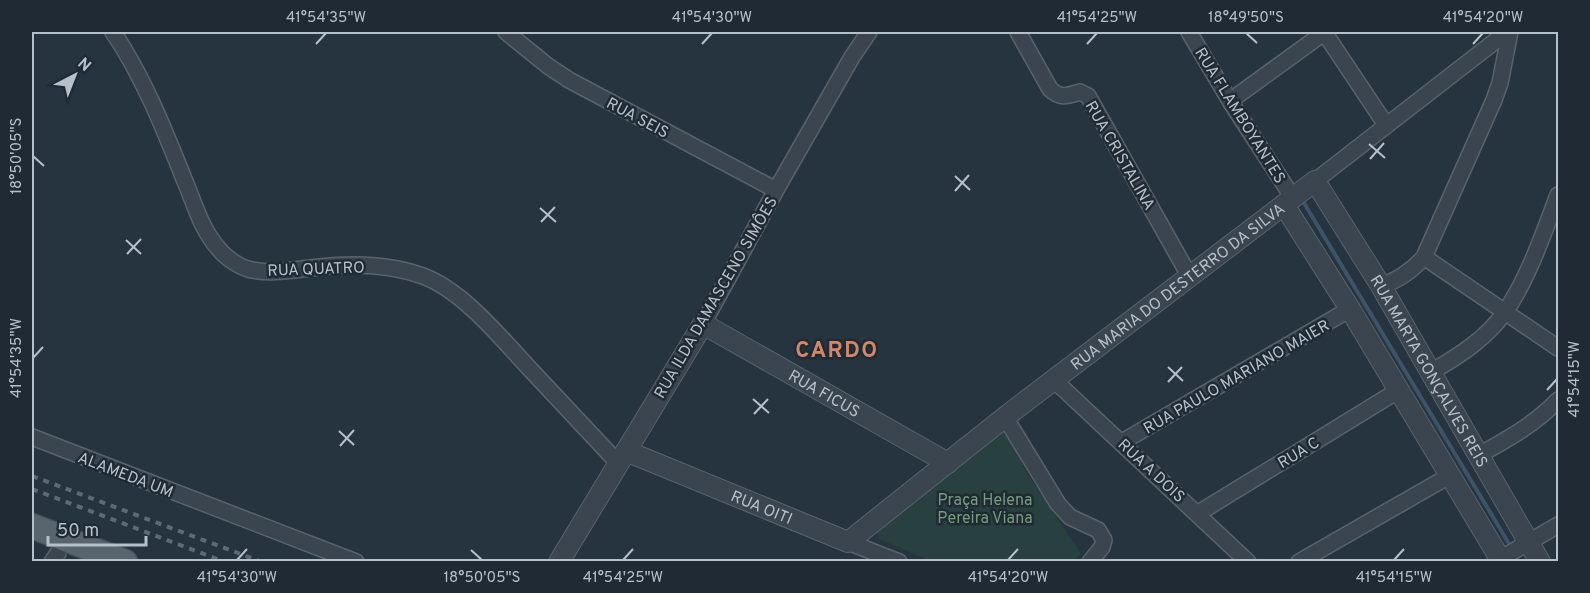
<svg xmlns="http://www.w3.org/2000/svg" width="1590" height="593" font-family="Overpass,sans-serif">
  <style>
    .green { fill: #28403f }
    .lines { fill: none; stroke-linecap: round; stroke-linejoin: round }
    .stream { stroke: #3c5467; stroke-width: 4 }
    .minor-casing { stroke: #58636c; stroke-width: 18 }
    .tertiary-casing { stroke: #58636c; stroke-width: 22 }
    .primary-casing { stroke: #46515b; stroke-width: 27 }
    .minor { stroke: #3a454f; stroke-width: 15 }
    .tertiary { stroke: #3a454f; stroke-width: 20 }
    .primary { stroke: #58646e; stroke-width: 24 }
    .rail { stroke: #5c6a75; stroke-width: 4; stroke-dasharray: 6 6; stroke-linecap: butt }
    .ticks { fill: none; stroke: #b6c0c9; stroke-width: 2 }
    .labels { text-anchor: middle; stroke-width: 5; stroke-linejoin: round; paint-order: stroke }
    .street-label { font-size: 16px; fill: #b6c0c9; stroke: #1f2a34 }
    .park-label { font-size: 16px; fill: #759e79; stroke: #1f2a34 }
    .district-label { font-size: 22px; font-weight: bold; letter-spacing: 1.5px; fill: #d28869; stroke: #1f2a34 }
    .neatline { fill: none; stroke: #b6c0c9; stroke-width: 2 }
    .ticks-label { font-size: 15px; text-anchor: middle; fill: #b6c0c9 }
  </style>
  <rect width="100%" height="100%" fill="#26343f"/>
  <path class="green" d="M1005,423L1025,470L1081,554L1073,561H931L879,539L875,526Z"/>
  <g class="lines">
    <path class="stream" d="M1304,203L1511,547
      M1514,553L1519,562"/>
    <g class="minor-casing">
      <path id="minor" d="M113,32C143,76 164,129 184,179C194,202 201,229 218,248C225,257 240,268 252,270C271,274 292,270 311,268C348,263 388,263 423,276C463,291 500,337 529,368C559,400 589,432 619,464
        M506,32L548,66L569,80L776,190
        M1018,32L1050,89C1061,99 1067,96 1080,92L1088,96L1190,277
        M1189,32L1230,101L1293,198
        M1324,32L1386,125
        M1230,101L1325,32
        M1315,181L1507,32
        M1424,257L1558,348
        M1381,286C1398,280 1412,271 1424,257L1494,100L1500,83L1510,32
        M703,324L776,190L852,57L869,32
        M1431,372C1459,356 1487,338 1505,312C1528,279 1544,232 1558,195
        M1054,380L1248,562
        M1005,417L1058,504L1070,517L1098,530L1104,540L1102,547L1090,562
        M32,437L356,562
        M1122,442L1350,309
        M1479,455C1508,439 1535,424 1558,400
        M1197,514L1399,390
        M848,542L899,562
        M52,562L58,553
        M1299,562L1449,476
        M1495,562L1558,525"/>
    </g>
    <g class="tertiary-casing">
      <g id="tertiary">
        <path d="M1284,205L1350,309L1502,562"/>
        <path id="s1" d="M626,451L848,542L1005,417L1315,181L1381,286L1540,562"/>
        <path id="s2" d="M559,562L703,324L948,463"/>
      </g>
    </g>
    <g class="primary-casing">
      <path id="primary" d="M32,526L125,562"/>
    </g>
    <use href="#minor" class="minor"/>
    <use href="#tertiary" class="tertiary"/>
    <use href="#primary" class="primary"/>
    <path class="rail" d="M32,476L262,562
      M32,489L225,562"/>
  </g>
  <path class="ticks" d="M1246,33L1257,43M316,44L326,33M702,44L712,33M1087,44L1097,33M1473,44L1483,33M1369,144L1385,158M33,156L44,166M1370,159L1384,143M955,176L970,190M955,191L969,175M540,208L556,222M541,222L555,207M126,240L141,254M127,254L141,239M33,358L43,347M1168,367L1183,381M1168,382L1182,367M1547,390L1557,379M753,399L769,413M754,414L768,399M339,431L354,445M340,446L354,430M471,550L482,560M237,560L247,549M623,560L633,549M1008,560L1018,549M1394,560L1404,549"/>
  <g class="labels">
    <g class="street-label">
      <text transform="translate(1241 115) rotate(58)" y="6">RUA FLAMBOYANTES</text>
      <text transform="translate(638 117) rotate(28)" y="6">RUA SEIS</text>
      <text transform="translate(1121 155) rotate(60)" y="6">RUA CRISTALINA</text>
      <text transform="translate(316 268) rotate(-2)" y="6">RUA QUATRO</text>
      <text dy="6" stroke="none"><textPath href="#s1" startOffset="657">RUA MARIA DO DESTERRO DA SILVA</textPath></text>
      <text transform="translate(715 297) rotate(-60)" y="6">RUA ILDA DAMASCENO SIMÔES</text>
      <text dy="6" stroke="none"><textPath href="#s1" startOffset="1052">RUA MARTA GONÇALVES REIS</textPath></text>
      <text transform="translate(1236 376) rotate(-30)" y="6">RUA PAULO MARIANO MAIER</text>
      <text dy="6" stroke="none"><textPath href="#s2" startOffset="418">RUA FICUS</textPath></text>
      <text transform="translate(1298 452) rotate(-31)" y="6">RUA C</text>
      <text transform="translate(1152 470) rotate(43)" y="6">RUA A DOIS</text>
      <text transform="translate(126 474) rotate(21)" y="6">ALAMEDA UM</text>
      <text dy="6" stroke="none"><textPath href="#s1" startOffset="147">RUA OITI</textPath></text>
    </g>
    <g class="park-label">
      <text x="985" y="505">Praça Helena<tspan x="985" dy="18">Pereira Viana</tspan></text>
    </g>
    <g class="district-label">
      <text x="837" y="357">CARDO</text>
    </g>
  </g>
  <rect width="1590" height="593" fill="none" stroke="#1f2a34" stroke-width="66"/>
  <g transform="translate(75 75) rotate(42)" stroke="#1f2a34" stroke-width="4.5" paint-order="stroke">
  <path d="M0-4.5L10 22L0 15L-10 22Z" fill="#b6c0c9"/>
  <text y="-9" font-size="16" font-weight="bold" text-anchor="middle" fill="#b6c0c9">N</text>
  </g>
  <path d="M48 536v9h98v-9" fill="none" stroke="#b6c0c9" stroke-width="3"/>
  <text x="57" y="536" font-size="18" fill="#b6c0c9" stroke="#1f2a34" stroke-width="4.5" paint-order="stroke">50 m</text>
  <rect x="33" y="33" width="1524" height="527" class="neatline"/>
  <g class="ticks-label">
    <text x="326" y="22">41°54'35"W</text>
    <text x="712" y="22">41°54'30"W</text>
    <text x="1097" y="22">41°54'25"W</text>
    <text x="1246" y="22">18°49'50"S</text>
    <text x="1483" y="22">41°54'20"W</text>
    <text transform="translate(16 156) rotate(-90)" y="5">18°50'05"S</text>
    <text transform="translate(16 358) rotate(-90)" y="5">41°54'35"W</text>
    <text transform="translate(1574 379) rotate(-90)" y="5">41°54'15"W</text>
    <text x="237" y="582">41°54'30"W</text>
    <text x="482" y="582">18°50'05"S</text>
    <text x="623" y="582">41°54'25"W</text>
    <text x="1008" y="582">41°54'20"W</text>
    <text x="1394" y="582">41°54'15"W</text>
  </g>
</svg>
